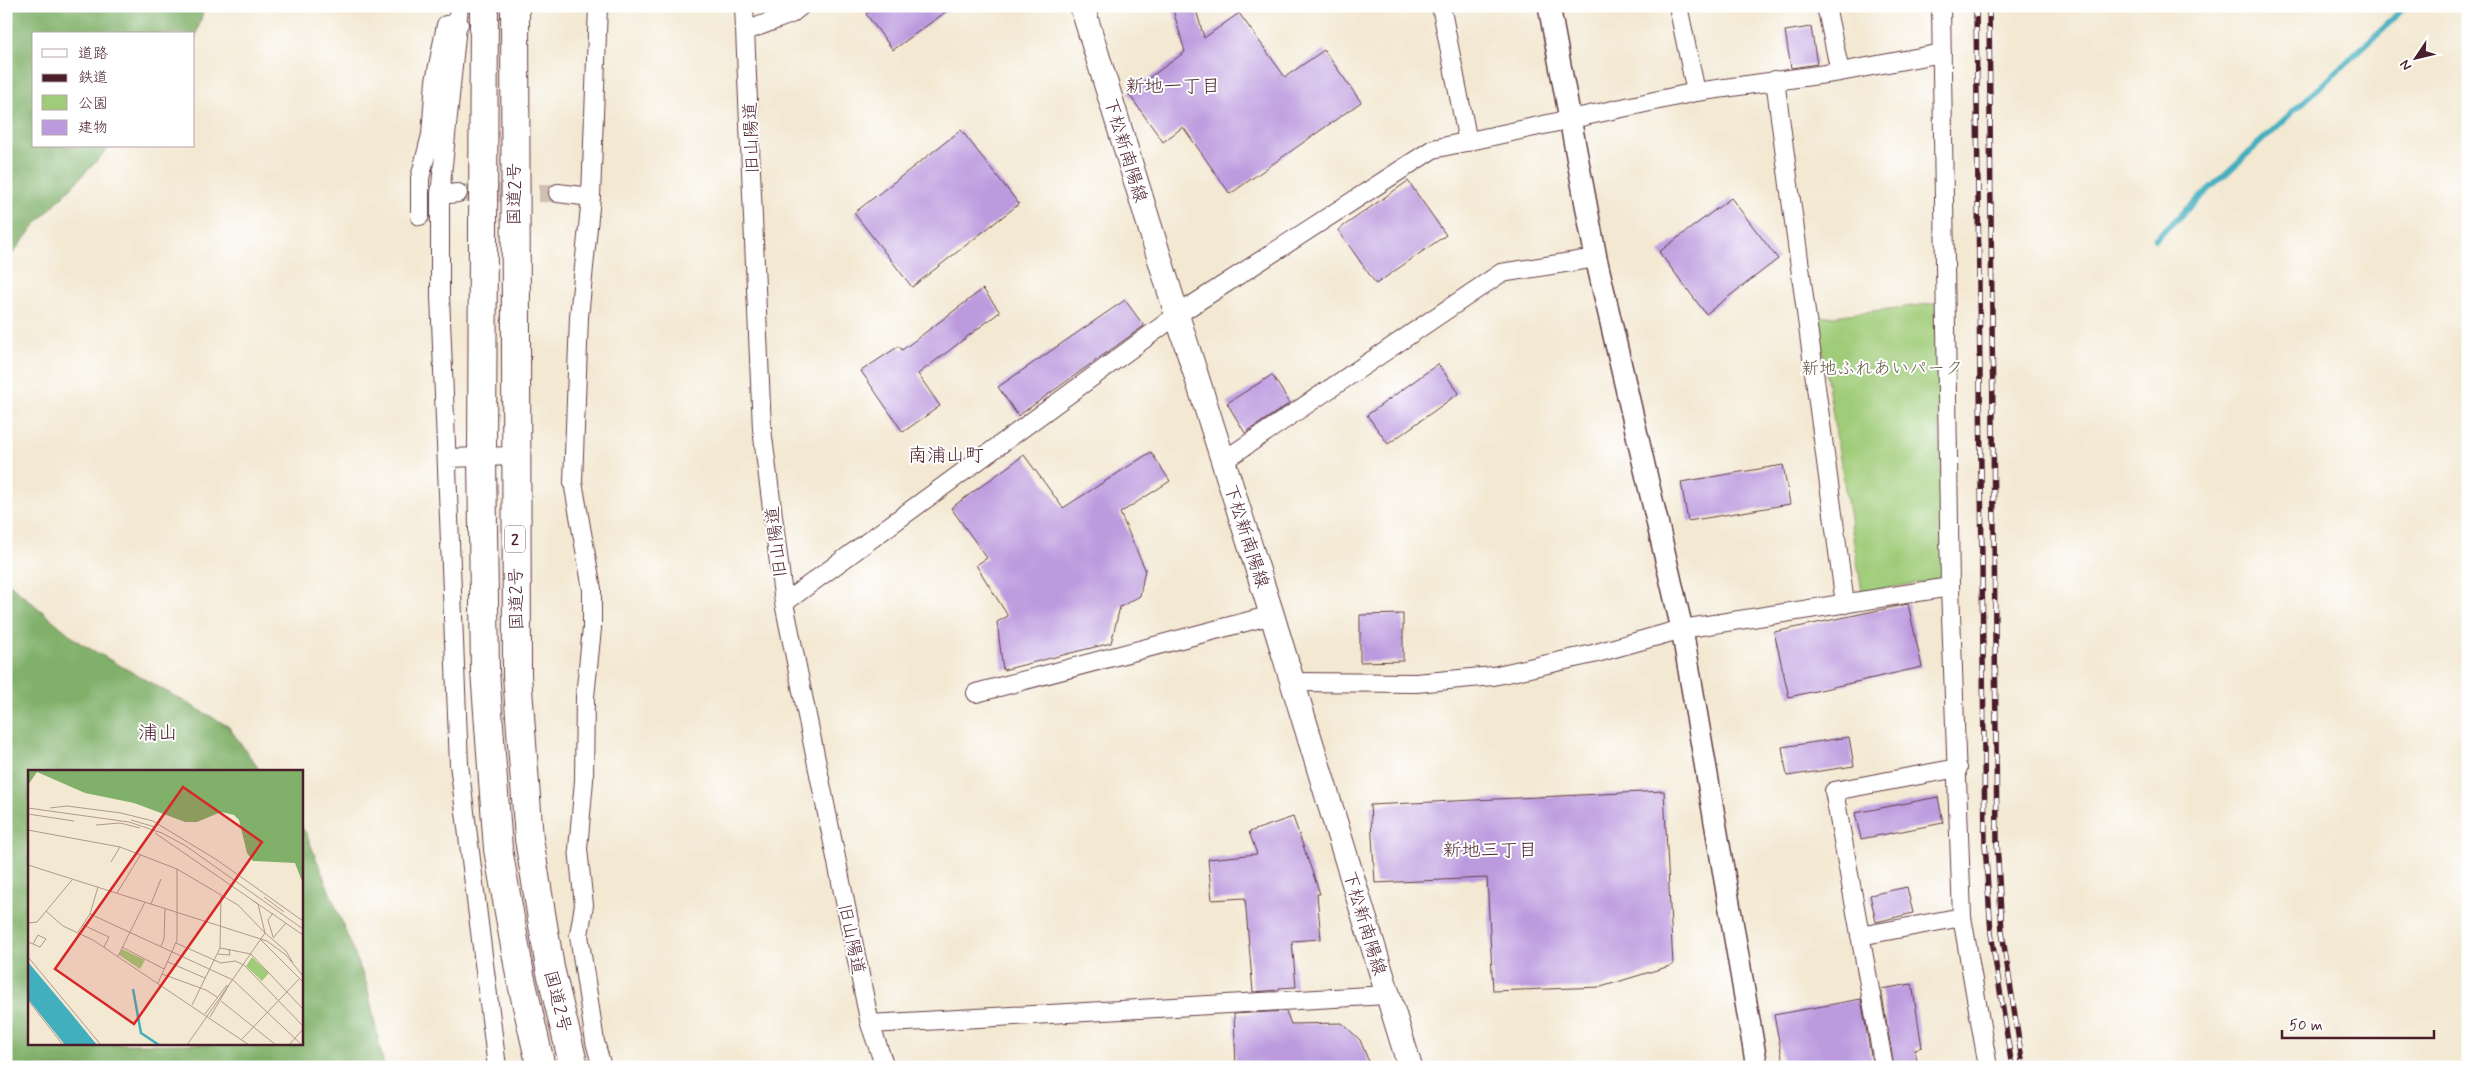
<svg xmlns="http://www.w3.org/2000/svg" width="2474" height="1073" font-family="Mynerve,'Klee One',sans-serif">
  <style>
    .green { fill: #a0cc79; stroke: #757652 }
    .forest { fill: #80b069; stroke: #65684a }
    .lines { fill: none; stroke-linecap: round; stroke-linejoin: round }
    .stream { stroke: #42afbf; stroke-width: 6 }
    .building { fill: #bb9ade }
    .minor-tunnel { stroke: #d1c0b1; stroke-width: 18; stroke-dasharray: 18 9; stroke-linecap: butt }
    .minor-casing { stroke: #633d44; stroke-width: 20 }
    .tertiary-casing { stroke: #633d44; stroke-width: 24 }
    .secondary-casing { stroke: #633d44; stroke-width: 26 }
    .trunk-casing { stroke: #633d44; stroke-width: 30 }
    .minor { stroke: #fff; stroke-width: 18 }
    .tertiary { stroke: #fff; stroke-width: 21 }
    .secondary { stroke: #fff; stroke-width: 24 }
    .trunk { stroke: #fff; stroke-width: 28 }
    .rail-casing { stroke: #4a1f2b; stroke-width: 5.5 }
    .rail { stroke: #fff; stroke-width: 4; stroke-dasharray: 11; stroke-linecap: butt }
    .labels { text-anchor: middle; stroke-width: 4; stroke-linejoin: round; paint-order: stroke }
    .shield { fill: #fff; stroke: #80626b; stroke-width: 1 }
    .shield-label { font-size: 16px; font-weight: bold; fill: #4a1f2b }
    .street-label { font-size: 18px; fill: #4a1f2b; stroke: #fff }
    .park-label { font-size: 18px; fill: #685c46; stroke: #fff }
    .neighbourhood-label { font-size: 19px; fill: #4a1f2b; stroke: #fff }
    .quarter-label { font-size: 20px; fill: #4a1f2b; stroke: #fff }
    .inset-river { fill: none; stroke: #42afbf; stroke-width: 2.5 }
    .inset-road { fill: none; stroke: #af988f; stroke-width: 1 }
    .view { fill: #d62828; fill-opacity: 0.15; stroke: #d62828; stroke-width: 2.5 }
    .inset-edge { fill: none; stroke: #4a1f2b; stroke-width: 2.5 }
  </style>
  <rect width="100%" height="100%" fill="#fff"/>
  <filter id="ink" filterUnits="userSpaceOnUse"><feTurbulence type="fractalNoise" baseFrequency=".02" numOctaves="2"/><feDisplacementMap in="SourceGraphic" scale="10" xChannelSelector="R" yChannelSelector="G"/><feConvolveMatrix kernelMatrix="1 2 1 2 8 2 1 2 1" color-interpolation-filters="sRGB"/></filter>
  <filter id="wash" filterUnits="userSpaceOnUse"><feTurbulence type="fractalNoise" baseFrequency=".0096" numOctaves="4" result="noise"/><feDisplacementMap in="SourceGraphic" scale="20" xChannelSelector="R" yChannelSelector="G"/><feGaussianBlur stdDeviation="1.12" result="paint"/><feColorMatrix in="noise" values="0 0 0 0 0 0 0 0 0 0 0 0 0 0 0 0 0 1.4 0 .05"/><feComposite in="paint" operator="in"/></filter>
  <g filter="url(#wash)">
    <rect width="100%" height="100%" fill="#f3e8d2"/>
    <path class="green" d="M1937,303L1943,579L1862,592L1817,318Z"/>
    <path class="forest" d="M6,6H205L194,42V34H34V146H111L35,225L6,262Z
      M6,581L80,643L228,726L261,772H29V1044H301V827L306,833L367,985L384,1067H6Z"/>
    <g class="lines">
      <path class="stream" d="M2155,239L2389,23L2404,6"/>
    </g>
    <g id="blocks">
      <path class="building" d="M875,6H954L893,50L866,14Z
        M1172,6H1195L1204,38L1239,13L1285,77L1324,50L1361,102L1230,194L1183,127L1163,142L1128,93L1185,52Z
        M1811,27L1817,64L1791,68L1785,31Z
        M961,130L1019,204L912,287L854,213Z
        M1408,181L1446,235L1376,284L1338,230Z
        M1731,198L1778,259L1706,314L1659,252Z
        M983,289L1000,312L918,374L940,406L903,432L861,371L899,346L902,350Z
        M1125,300L1144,326L1018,416L998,387Z
        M1438,364L1459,393L1388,444L1367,415Z
        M1272,375L1290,403L1245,433L1227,403Z
        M1151,452L1170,481L1120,513L1145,569L1140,596L1120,607L1111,643L1003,670L997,622L1008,616L976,565L987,558L951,508L1024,455L1063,508Z
        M1783,465L1790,504L1688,521L1681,482Z
        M1908,604L1922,667L1789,697L1774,632Z
        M1403,614V661L1360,662V615Z
        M1849,737L1854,766L1787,776L1782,747Z
        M1664,791L1673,965L1601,987L1493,991L1487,878L1375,883L1370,805Z
        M1938,797L1943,823L1861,839L1855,813Z
        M1293,817L1320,894H1317L1321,939L1292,941L1296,987L1279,988V990L1253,992L1245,898L1212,900L1208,859L1257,854L1249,832Z
        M1907,887L1913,913L1876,922L1870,895Z
        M1912,984L1922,1047L1915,1049L1918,1067H1894L1881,989Z
        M1861,999L1873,1067H1784L1774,1015Z
        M1286,1011L1291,1024L1342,1023L1360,1040L1371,1067H1236L1234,1014Z"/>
    </g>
  </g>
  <g filter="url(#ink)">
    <use href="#blocks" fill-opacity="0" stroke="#633d44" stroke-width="1"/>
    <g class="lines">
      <path class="minor-tunnel" d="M458,193H558"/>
      <g class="minor-casing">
        <path id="minor" d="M459,6L440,195V296L459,764L497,1067
          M598,6L591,197L579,317L573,482L592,589V628L585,697L584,780L578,849L584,905L579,935L595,1042L602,1067
          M744,6L762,429L784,603L870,1024L885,1067
          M1441,6L1468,142
          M1678,6L1696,92
          M1826,6L1840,72
          M1941,6L1950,587L1962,917L1988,1067
          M746,31L791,14L801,6
          M1775,80L1845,604
          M558,193L591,197
          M440,195L458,193
          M420,216V178L431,135L435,81L446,25L459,24
          M448,458L514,456
          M1223,461L1501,273L1596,258
          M784,603L1177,315L1433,149L1696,92L1840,72L1942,53
          M1292,682L1416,683L1493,676L1593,654L1682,629L1950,587
          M976,693L1272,615
          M1860,936L1962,917
          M870,1024L1387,995
          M1884,1067L1834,791L1958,768"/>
      </g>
      <g class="tertiary-casing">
        <path id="tertiary" d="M1549,6L1596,258L1682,629L1757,1067"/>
      </g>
      <g class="secondary-casing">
        <path id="secondary" d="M1082,6L1177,315L1272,615L1410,1067"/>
      </g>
      <g class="trunk-casing">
        <path id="trunk" d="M484,6L482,458L485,671L498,849L520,975L541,1067
          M515,6L517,675L529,839L550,968L574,1067"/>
      </g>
      <use href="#minor" class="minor"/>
      <use href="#tertiary" class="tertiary"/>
      <use href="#secondary" class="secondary"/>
      <use href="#trunk" class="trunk"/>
      <g class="rail-casing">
        <path id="rail" d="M1976,6L1985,843L1991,933L2012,1067
          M1989,6L1997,842L2002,932L2023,1067"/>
      </g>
      <use href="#rail" class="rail"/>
    </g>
  </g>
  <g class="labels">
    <rect class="shield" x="505" y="525.5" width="20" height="27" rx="4"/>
    <g class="shield-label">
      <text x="515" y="545">2</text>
    </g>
    <g class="street-label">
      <text transform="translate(751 138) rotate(-92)" y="6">旧山陽道</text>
      <text transform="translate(1126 150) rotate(73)" y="6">下松新南陽線</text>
      <text transform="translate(514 194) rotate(-90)" y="6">国道2号</text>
      <text transform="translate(1247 536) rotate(72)" y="6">下松新南陽線</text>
      <text transform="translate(776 542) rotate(-97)" y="6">旧山陽道</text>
      <text transform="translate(516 599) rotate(-91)" y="6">国道2号</text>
      <text transform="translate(1365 923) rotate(73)" y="6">下松新南陽線</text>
      <text transform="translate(852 939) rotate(78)" y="6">旧山陽道</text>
      <text transform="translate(558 1001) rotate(76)" y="6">国道2号</text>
    </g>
    <g class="park-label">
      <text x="1882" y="374">新地ふれあいパーク</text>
    </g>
    <g class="neighbourhood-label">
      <text x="1173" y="92">新地一丁目</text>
      <text x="946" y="461">南浦山町</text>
      <text x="1490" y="856">新地三丁目</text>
    </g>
    <g class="quarter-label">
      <text x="158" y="739">浦山</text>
    </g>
  </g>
  <g transform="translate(28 770)">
    <rect width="275" height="275" fill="#f3e8d2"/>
    <path d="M94,179L117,190L112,199L91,185ZM224,187L241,203L234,211L218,196Z" fill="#a0cc79"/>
    <path d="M0,0H275V114L267,93L225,91L219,83L211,50L206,45L193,42L169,52H157L106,33L57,23L9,2L0,15Z" fill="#80b069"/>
    <path d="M0,192L42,242L69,275H37L0,229Z" fill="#42afbf"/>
    <path class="inset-river" d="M105,219L113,263L131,275"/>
    <path class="inset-road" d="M0,38L101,52L134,63L158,76L275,159M22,38L39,36L93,43L125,51L189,90L275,151M0,44L46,51M103,50L127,57M68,55L92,53L112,58M0,60L92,77L149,99L210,135L237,163L159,275M127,63L275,165M83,92L92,77M0,95L239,171L258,185L275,206M89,123L113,84M236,127L256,142M225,131L230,134L237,163L258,181L265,193M123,134L133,109M18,141L35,156L65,170L221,275M245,143L240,150L245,167M62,144L205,210L274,275M0,153L9,152L44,110M55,155L81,167L76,177M50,162L62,144L70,117M245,168L258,153M233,170L275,212M0,172L5,174L12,177L18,169L10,165L5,174M148,173L193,193L207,191L216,195L275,256M133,176L136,169L137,139M94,177L136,199M192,178L223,184L275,239M190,184L202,185L201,179M90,186L117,132M0,187L73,275M140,192L177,208M134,204L178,220L189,227M130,213L149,170V99M0,230L35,275M193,231L248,275M164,235L192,178L193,126M177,244L199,215M182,247L201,215M214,269L272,208M261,275L275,259"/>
    <path class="view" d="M155,17L234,72L106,254L27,199Z"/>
    <rect width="275" height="275" class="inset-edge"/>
  </g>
  <rect width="2474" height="1073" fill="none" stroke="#fff" stroke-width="25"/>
  <rect x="32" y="32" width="162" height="115" fill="#ffffff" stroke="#b7a5aa"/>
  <rect x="42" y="49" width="25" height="8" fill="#ffffff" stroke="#b7a5aa"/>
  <text x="78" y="58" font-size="15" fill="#4a1f2b">道路</text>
  <rect x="42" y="74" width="25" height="8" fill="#4a1f2b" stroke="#b7a5aa"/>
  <text x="78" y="82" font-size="15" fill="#4a1f2b">鉄道</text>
  <rect x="42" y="95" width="25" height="15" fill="#a0cc79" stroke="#b7a5aa"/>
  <text x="78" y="108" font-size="15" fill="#4a1f2b">公園</text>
  <rect x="42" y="120" width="25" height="15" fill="#bb9ade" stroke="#b7a5aa"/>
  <text x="78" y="132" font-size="15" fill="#4a1f2b">建物</text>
  <g transform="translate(2416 58) rotate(235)" stroke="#ffffff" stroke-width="4" paint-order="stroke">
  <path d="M0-4L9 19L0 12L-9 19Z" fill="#4a1f2b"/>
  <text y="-8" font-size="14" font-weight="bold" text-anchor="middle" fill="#4a1f2b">N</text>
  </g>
  <path d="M2282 1030v8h152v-8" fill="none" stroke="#4a1f2b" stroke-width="2.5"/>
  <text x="2289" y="1030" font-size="15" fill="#4a1f2b" stroke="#ffffff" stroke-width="4" paint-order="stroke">50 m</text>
</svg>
